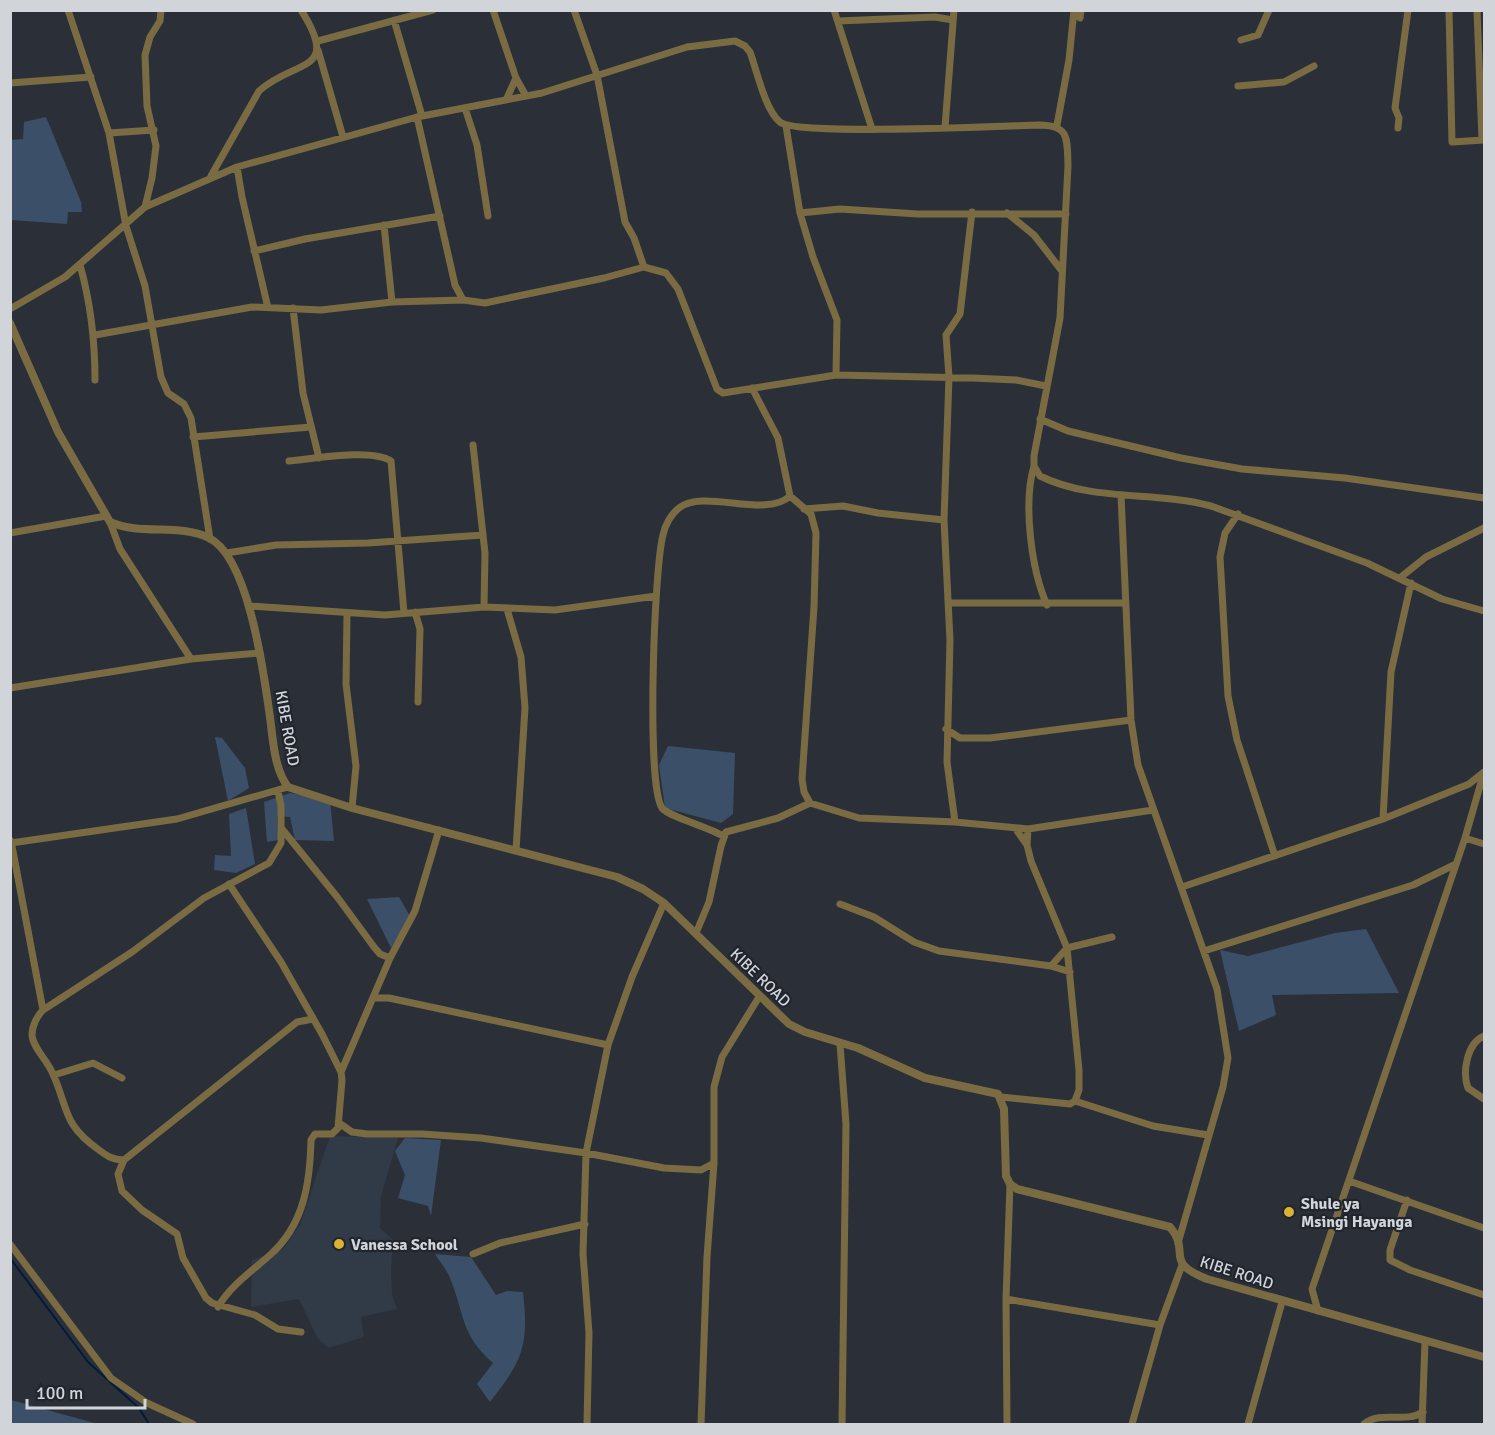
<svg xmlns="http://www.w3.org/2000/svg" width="1495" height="1435" font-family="Signika,sans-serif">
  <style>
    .built { fill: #313a47 }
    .green { fill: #3b4f69 }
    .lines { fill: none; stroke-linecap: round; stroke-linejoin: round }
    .stream { stroke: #001a3e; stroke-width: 2 }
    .minor { stroke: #7b6b42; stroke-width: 7 }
    .tertiary { stroke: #7b6b42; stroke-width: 8 }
    .poi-dot { fill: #dbb233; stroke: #21262e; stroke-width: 2 }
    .labels { text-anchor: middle; stroke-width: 4.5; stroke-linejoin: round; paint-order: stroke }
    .street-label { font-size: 16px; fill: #d1d4d9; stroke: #21262e }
    .poi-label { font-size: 16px; font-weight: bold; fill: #d1d4d9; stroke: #21262e; text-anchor: start }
  </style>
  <rect width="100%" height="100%" fill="#2b3038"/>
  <path class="built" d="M330,1136L398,1138L381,1196L380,1228L393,1240L391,1270L392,1295L397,1309L361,1317L364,1337L329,1348L318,1339L299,1299L251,1307L252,1260L283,1249L300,1225Z"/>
  <path class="green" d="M46,117L81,202L82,212H68L67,224L11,220V140L23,139L24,122Z
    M215,737L222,738L245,768L249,788L228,801Z
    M668,746L735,753L733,814L721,823L665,808L659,765Z
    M290,793L330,800L334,841L295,840L290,817L277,816L278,840L267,842L264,802Z
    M246,808L255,864L236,873L214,870L215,855L231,856L229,814Z
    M399,897L410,916L391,948L367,899Z
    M1366,929L1399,993L1272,995L1276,1015L1239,1031L1220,950L1248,956L1335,933Z
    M405,1138L441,1140L431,1216L428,1206L398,1198L405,1175L395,1151Z
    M435,1254L471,1257L496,1295L507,1291L523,1292C529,1346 523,1360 490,1402L477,1384L493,1363C460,1334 465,1315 450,1278C447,1270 440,1262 435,1254Z
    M11,1400L98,1424H11Z"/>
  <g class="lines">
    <path class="stream" d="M10,1258L88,1362L139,1408L149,1424"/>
    <path class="minor" d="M68,10L109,133L126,226L145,286L161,377L168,393L184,404L191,418L210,539
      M493,10L516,78L526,96
      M574,10L597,75L625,222L634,238L644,267L666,273L678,289L717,389L723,393L836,375L973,378L1016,380L1046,386
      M834,10L872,129
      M1449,10L1452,142L1484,140
      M1477,10L1482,140
      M1080,18L1081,10
      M394,20L422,116
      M838,21L935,17L953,20
      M1241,40L1258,35L1269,10
      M318,41L433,10
      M318,50L343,137
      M10,83L91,77
      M1238,86L1284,82L1314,66
      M507,98L516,78
      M465,108L477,145L488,216
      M417,117L455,285L463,300
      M1057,125L1069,60L1074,10
      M786,126L800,213L813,257L837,320L836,375
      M945,127L954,10
      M1398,128L1399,118L1395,108L1408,10
      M109,133L154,130
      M237,167L242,197L268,308
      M211,176L259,91C294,59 342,74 301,10
      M145,207L152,178L156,146L147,106L145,55L150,37L160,21L161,10
      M800,213L840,209L918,214H1066
      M1007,213L1034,235L1062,271
      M384,225L392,302
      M254,251L305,239L440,216
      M80,265C91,304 95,340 95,380
      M293,308L303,393L319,458
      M10,309L65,277L145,207L237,167L417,117L542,93L687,47L735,41L745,46L750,52C757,71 765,110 780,122C796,136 1004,126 1039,125C1070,125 1067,139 1068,166L1060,318L1034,456V466L1040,476C1092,502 1156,491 1211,506L1367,563L1442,599L1484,611
      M95,335L252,307L321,310L392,302L463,300L485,303L604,278L644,267
      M1040,419L1068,431L1181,458L1242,469L1345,478L1484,498
      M193,437L311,427
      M473,445L485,553L484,607
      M289,461C313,459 371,448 391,461L404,613
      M1034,466C1023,503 1031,569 1047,605
      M1121,495L1131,720L1138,765L1217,989L1228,1058L1223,1087L1178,1243
      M790,496L811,514L816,533L814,607L802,779L804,792L810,803L859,818L955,822L1028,829L1153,810
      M804,509L843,506L878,513L944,520
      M1238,514L1225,533L1220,557L1228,696L1237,740L1275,856
      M110,522L120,549L191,659
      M10,533L106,516
      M227,553L276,545L368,543L483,535
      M1401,577L1426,557L1484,528
      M949,603H1125
      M249,606L385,615L484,607L555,610L656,596
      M507,609L521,657L525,708L516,850
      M415,612L420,629L418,702
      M347,614L346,684L356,766L352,808
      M10,688L191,659L260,653
      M946,729L960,738H990L1131,720
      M1383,819L1391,672L1411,583
      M955,822L947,762L950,640L944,520L949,377L946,335L960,314L972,212
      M1015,828L1027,845
      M282,829L338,898L374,947L380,954L390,958
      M723,836C709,827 669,817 662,808C646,784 654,569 663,535C665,525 671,514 679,508C703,488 766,519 790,496L778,438L752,388
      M1465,838L1484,844
      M11,841L43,1010
      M11,843L177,819L288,787
      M1182,887L1383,819L1469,784L1484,772
      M840,904L874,917L914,942L939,951L1051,966L1070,972
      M696,933L709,902L721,846L726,832L778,818L810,803
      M1204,951L1413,885L1454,865
      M1051,966L1067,948L1112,937
      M373,998H389L608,1045
      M1484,1036C1467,1043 1462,1072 1468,1088L1484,1099
      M840,1044L846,1124L842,1424
      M341,1072L390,958L415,911L439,830
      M54,1075L93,1063L122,1078
      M1001,1097L1070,1104L1075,1101L1079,1090V1070L1067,948L1031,861L1027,845L1028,829
      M1075,1101L1153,1126L1208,1135
      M339,1123L352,1132L367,1134H422L481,1138L586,1153L664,1168L701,1170L714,1163
      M124,1160C113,1160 107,1156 99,1150C61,1123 69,1108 52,1072C47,1060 33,1048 32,1035C32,1026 37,1016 43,1010L132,952L204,898L269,863L281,843V806L278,791
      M1349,1181L1484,1228
      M1407,1200L1390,1250V1260L1410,1270L1484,1295
      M10,1244L111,1378L147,1403L193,1424
      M473,1254L500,1243L585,1224
      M1006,1299L1160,1325
      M218,1307C231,1285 251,1272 270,1255C304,1225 310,1183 311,1140L315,1134H332L338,1128L342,1080L341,1072L322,1034L281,962L229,884
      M1318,1311L1312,1289L1465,838L1484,772
      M301,1332L278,1329L255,1315L212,1303L206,1298L183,1258L177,1234L142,1210L122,1191L118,1174L124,1160L297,1022L313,1019
      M587,1424L589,1333L583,1254L586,1153L608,1045L632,977L664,903
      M701,1424L707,1257L714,1163V1087L722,1057L759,997
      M1007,1424L1006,1299L1010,1184
      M1132,1424L1160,1325L1182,1265
      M1248,1424L1282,1302
      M1364,1424C1381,1410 1405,1424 1423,1412
      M1422,1424L1425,1342"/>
    <path class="tertiary" d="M10,323L58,432L110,522C142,536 178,523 209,538C249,557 264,675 270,717C273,739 274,769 288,787L352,808L617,877L643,889L664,903L789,1024L805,1032L858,1048L925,1078L998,1094L1004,1109L1006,1176L1010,1184L1017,1189L1170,1227C1192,1253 1162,1261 1207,1279L1484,1357"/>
  </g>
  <g class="poi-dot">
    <circle cx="1289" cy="1212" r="6"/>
    <circle cx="339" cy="1244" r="6"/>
  </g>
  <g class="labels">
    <g class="street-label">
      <text transform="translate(288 728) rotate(80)" y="6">KIBE ROAD</text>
      <text transform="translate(761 977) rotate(44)" y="6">KIBE ROAD</text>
      <text transform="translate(1237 1272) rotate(18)" y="6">KIBE ROAD</text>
    </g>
    <g class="poi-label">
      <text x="1301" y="1209">Shule ya<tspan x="1301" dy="18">Msingi Hayanga</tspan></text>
      <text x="351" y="1250">Vanessa School</text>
    </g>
  </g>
  <rect width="1495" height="1435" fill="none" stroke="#d1d4d9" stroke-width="24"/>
  <path d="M27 1399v9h118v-9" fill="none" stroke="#d1d4d9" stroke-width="3"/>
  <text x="36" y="1399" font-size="18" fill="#d1d4d9" stroke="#21262e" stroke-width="4.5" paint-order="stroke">100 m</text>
</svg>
